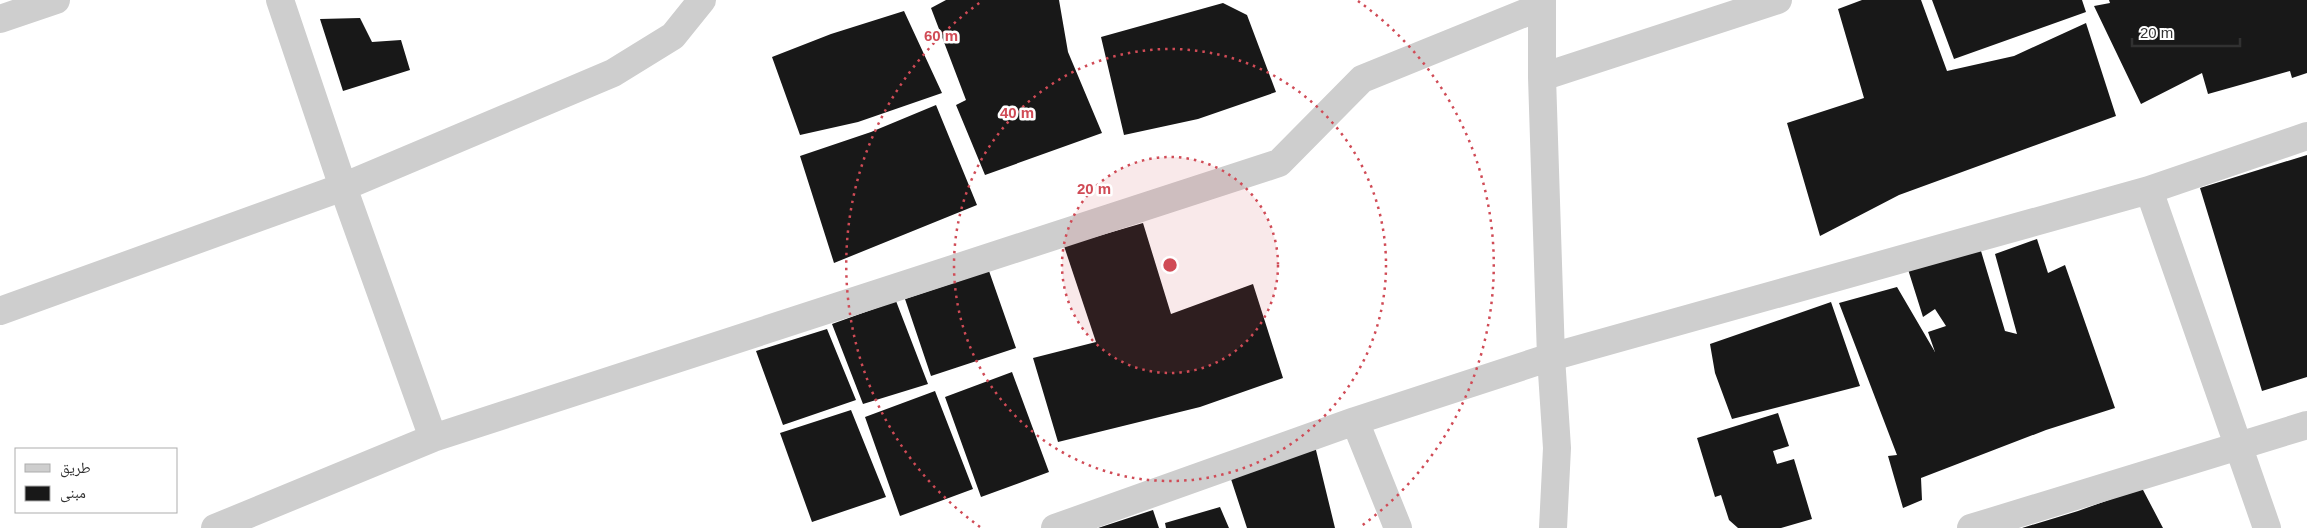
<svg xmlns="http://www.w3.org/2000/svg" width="2307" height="528" font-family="Arial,'Noto Naskh Arabic',sans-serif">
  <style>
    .building { fill: #181818 }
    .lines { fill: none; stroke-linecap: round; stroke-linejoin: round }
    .minor { stroke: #cecece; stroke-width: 28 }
    .ring { fill: none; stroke: #d04b56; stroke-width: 2.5; stroke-dasharray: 2.5 5 }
    .centre { fill: #d04b56; stroke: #fff; stroke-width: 2.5 }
    .ring-label { font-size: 15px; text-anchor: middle; font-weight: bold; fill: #d04b56; stroke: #fff; stroke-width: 5; stroke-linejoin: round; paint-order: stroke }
  </style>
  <rect width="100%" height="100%" fill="#fff"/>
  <path class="building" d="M946,0H1059L1068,52L1102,133L985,175L956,105L966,100L931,8Z
    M1862,0H1921L1947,71L2014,56L2086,23L2116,116L1899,195L1820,236L1787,123L1864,98L1838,9Z
    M1932,0H2082L2086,12L1954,59Z
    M2109,0H2307V73L2292,78L2290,71L2208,94L2202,73L2141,104L2094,6L2110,3Z
    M1223,3L1247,15L1276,92L1198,119L1124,135L1101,37Z
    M904,11L942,93L858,122L800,135L772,57L831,34Z
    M360,18L372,42L401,40L410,70L343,91L320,19Z
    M936,105L977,205L834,263L800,156L871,132Z
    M2307,155V377L2262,391L2200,188Z
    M1143,223L1171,314L1253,284L1283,378L1200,407L1058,442L1033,358L1096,342L1064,246Z
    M2037,239L2048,273L2065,265L2115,408L2046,430L1921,478L1922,500L1903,508L1888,456L1897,455L1839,303L1897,287L1935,352L1928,332L1946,326L1935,309L1923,317L1906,263L1978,241L2005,331L2017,334L1995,254Z
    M989,271L1016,348L931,376L905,299Z
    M896,301L928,384L863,404L832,324Z
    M1831,302L1860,386L1732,419L1715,373L1710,344Z
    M827,329L856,400L783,425L756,351Z
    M1012,372L1049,472L981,497L945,397Z
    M935,391L973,489L900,516L865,417Z
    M851,410L886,497L812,522L780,433Z
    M1778,413L1789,446L1773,451L1777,464L1794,459L1812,519L1781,528H1738L1729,520L1721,495L1715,497L1697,438Z
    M1315,446L1335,528H1247L1230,476Z
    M2142,488L2163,528H2022L2078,511Z
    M1220,507L1229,528H1166L1165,523Z
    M1153,510L1159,528H1098Z"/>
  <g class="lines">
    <path class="minor" d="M280,0L343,187L433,438
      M1542,0V77L1551,357L1557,448L1553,528
      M0,19L56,0
      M1542,77L1778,0
      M2149,190L2267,528
      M0,311L343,187L613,73L673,36L702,0
      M1355,421L1398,528
      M215,528L433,438L1279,163L1362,79L1542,6
      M1055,528L1355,421L1551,357L2149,190L2307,136
      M1971,528L2307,425"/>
  </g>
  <circle cx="1170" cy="265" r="108" fill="#d04b56" fill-opacity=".12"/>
  <g class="ring">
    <circle cx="1170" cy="265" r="108"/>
    <circle cx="1170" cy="265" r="216"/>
    <path d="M980 527A324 324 0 0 1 982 1M1358 1A324 324 0 0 1 1360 527"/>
  </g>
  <circle cx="1170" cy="265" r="8" class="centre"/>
  <g class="ring-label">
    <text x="941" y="41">60 m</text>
    <text x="1017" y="118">40 m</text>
    <text x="1094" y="194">20 m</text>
  </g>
  <rect x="15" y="448" width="162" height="65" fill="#ffffff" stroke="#adadad"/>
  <rect x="25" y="464" width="25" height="8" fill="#cecece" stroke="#adadad"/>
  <text x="60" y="473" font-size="15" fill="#313131">طريق</text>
  <rect x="25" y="486" width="25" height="15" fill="#181818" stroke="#adadad"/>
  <text x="60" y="498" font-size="15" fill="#313131">مبنى</text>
  <path d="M2132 38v8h108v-8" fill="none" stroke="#313131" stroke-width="2.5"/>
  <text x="2140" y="38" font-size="15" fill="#313131" stroke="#ffffff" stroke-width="4" paint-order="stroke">20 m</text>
</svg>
